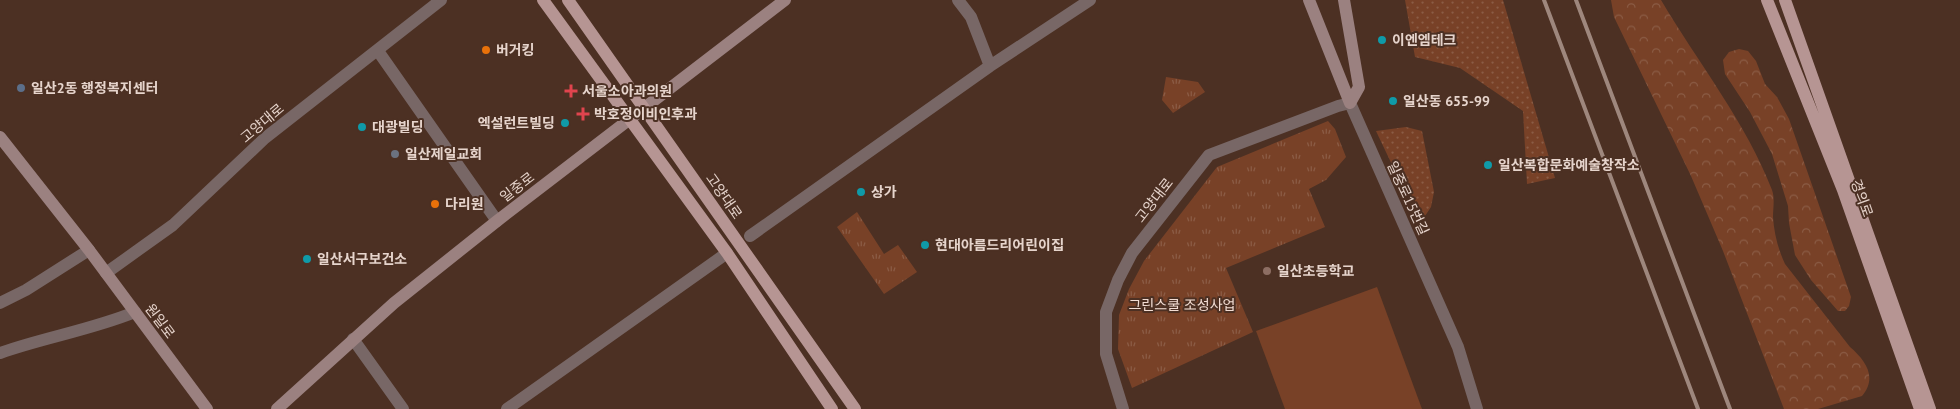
<svg xmlns="http://www.w3.org/2000/svg" width="1960" height="409" font-family="'PT Sans','Noto Sans KR',sans-serif">
  <style>
    .grass { fill: url(#grass-dots) }
    .forest { fill: url(#forest-crowns) }
    .park { fill: url(#park-tufts) }
    .pitch { fill: #784127 }
    .lines { fill: none; stroke-linecap: round; stroke-linejoin: round }
    .street { stroke: #786766; stroke-width: 12 }
    .secondary { stroke: #9b8180; stroke-width: 12 }
    .primary { stroke: #b69593; stroke-width: 12 }
    .rail { stroke: #9e877d; stroke-width: 4 }
    .culture-dot { fill: #0f9aa8; stroke: #4c3023; stroke-width: 2 }
    .food-dot { fill: #e8710a; stroke: #4c3023; stroke-width: 2 }
    .service-dot { fill: #5c6f8a; stroke: #4c3023; stroke-width: 2 }
    .health-dot { fill: #e0444e; stroke: #4c3023; stroke-width: 2 }
    .worship-dot { fill: #6b7280; stroke: #4c3023; stroke-width: 2 }
    .education-dot { fill: #8d6e63; stroke: #4c3023; stroke-width: 2 }
    .labels { text-anchor: middle; stroke-width: 4; stroke-linejoin: round; paint-order: stroke }
    .poi-label { font-size: 14px; font-weight: bold; fill: #e6d4cc; stroke: #4c3023; text-anchor: start }
    .street-label { font-size: 14px; fill: #e6d4cc; stroke: #4c3023 }
    .park-label { font-size: 14px; fill: #f3ddd3; stroke: #4c3023 }
  </style>
  <defs>
    <pattern id="grass-dots" width="8" height="8" patternUnits="userSpaceOnUse" patternTransform="scale(1.25)"><rect width="8" height="8" fill="#784127"/><path d="M2 2h.1M6 6h.1" fill="none" stroke="#8b5c45" stroke-width="1.8" stroke-linecap="round"/></pattern>
    <pattern id="forest-crowns" width="20" height="18" patternUnits="userSpaceOnUse" patternTransform="scale(1.25)"><rect width="20" height="18" fill="#784127"/><path d="M2 6a3 3 0 1 1 6 0M12 15a3 3 0 1 1 6 0" fill="none" stroke="#8b5c45"/></pattern>
    <pattern id="park-tufts" width="24" height="20" patternUnits="userSpaceOnUse" patternTransform="scale(1.25)"><rect width="24" height="20" fill="#784127"/><path d="M3 7l-1-3M5 7V3M7 7l1-3M15 17l-1-3M17 17v-4M19 17l1-3" fill="none" stroke="#8b5c45"/></pattern>
  </defs>
  <rect width="100%" height="100%" fill="#4c3023"/>
  <path class="grass" d="M1405,0H1503L1555,178L1527,184L1523,111L1460,68L1415,57Z
    M1406,127L1422,131L1434,192L1431,207L1425,216L1395,171L1376,131Z"/>
  <path class="forest" d="M1611,0H1661C1697,61 1747,124 1772,190C1775,198 1773,208 1773,217C1774,233 1778,249 1785,264L1850,347C1865,360 1878,377 1862,396L1818,409H1784L1723,251L1691,176L1614,17Z
    M1739,49L1748,51L1756,61L1765,84L1777,97L1789,119L1851,297L1849,306L1845,311H1838L1811,280L1795,255L1789,223L1788,206L1772,154L1750,112L1725,74L1723,60L1729,52Z"/>
  <path class="park" d="M1166,77L1198,82L1205,92L1173,113L1162,100Z
    M1328,121L1335,129L1346,157L1326,180L1309,189L1325,227L1226,268L1253,332L1132,388L1118,349L1119,315L1129,289L1144,261L1217,167Z
    M857,212L884,254L898,245L917,272L884,294L837,227Z"/>
  <path class="pitch" d="M1377,287L1422,409H1285L1256,331Z"/>
  <g class="lines">
    <path class="street" d="M958,0L971,17L990,66
      M378,51L497,221
      M750,236L990,66L1090,0
      M106,273L173,225L265,138L441,0
      M0,303L26,290L89,250
      M353,339L403,409
      M0,353C45,337 91,330 135,312
      M507,409L727,253
      M1123,409L1106,354V312L1118,280L1132,253L1209,155L1338,106L1350,103L1458,347L1477,409"/>
    <path class="secondary" d="M1309,0L1350,103
      M1344,0L1359,87L1350,103
      M0,137L89,250L207,409
      M277,409L394,303L497,221L785,0"/>
    <path class="primary" d="M543,0L727,253L832,409
      M568,0L855,409
      M1767,0L1843,190L1920,409
      M1785,0L1930,409"/>
    <path class="rail" d="M1544,0L1698,409
      M1576,0L1730,409"/>
  </g>
  <g class="culture-dot">
    <circle cx="1382" cy="40" r="5"/>
    <circle cx="1393" cy="101" r="5"/>
    <circle cx="565" cy="123" r="5"/>
    <circle cx="362" cy="127" r="5"/>
    <circle cx="1488" cy="165" r="5"/>
    <circle cx="861" cy="192" r="5"/>
    <circle cx="925" cy="245" r="5"/>
    <circle cx="307" cy="259" r="5"/>
  </g>
  <g class="food-dot">
    <circle cx="486" cy="50" r="5"/>
    <circle cx="435" cy="204" r="5"/>
  </g>
  <circle class="service-dot" cx="21" cy="88" r="5"/>
  <g class="health-dot">
    <path d="M568.5 83.5h5v5h5v5h-5v5h-5v-5h-5v-5h5z"/>
    <path d="M580.5 106.5h5v5h5v5h-5v5h-5v-5h-5v-5h5z"/>
  </g>
  <circle class="worship-dot" cx="395" cy="154" r="5"/>
  <circle class="education-dot" cx="1267" cy="271" r="5"/>
  <g class="labels">
    <g class="poi-label">
      <text x="1392" y="45">이엔엠테크</text>
      <text x="496" y="55">버거킹</text>
      <text x="31" y="93">일산2동 행정복지센터</text>
      <text x="582" y="96">서울소아과의원</text>
      <text x="1403" y="106">일산동 655-99</text>
      <text x="594" y="119">박호정이비인후과</text>
      <text x="555" y="128" text-anchor="end">엑설런트빌딩</text>
      <text x="372" y="132">대광빌딩</text>
      <text x="405" y="159">일산제일교회</text>
      <text x="1498" y="170">일산복합문화예술창작소</text>
      <text x="871" y="197">상가</text>
      <text x="445" y="209">다리원</text>
      <text x="935" y="250">현대아름드리어린이집</text>
      <text x="317" y="264">일산서구보건소</text>
      <text x="1277" y="276">일산초등학교</text>
    </g>
    <g class="street-label">
      <text transform="translate(262 123) rotate(-40)" y="5">고양대로</text>
      <text transform="translate(517 187) rotate(-38)" y="5">일중로</text>
      <text transform="translate(724 196) rotate(55)" y="5">고양대로</text>
      <text transform="translate(1408 198) rotate(65)" y="5">일중로15번길</text>
      <text transform="translate(1862 198) rotate(70)" y="5">경의로</text>
      <text transform="translate(1154 200) rotate(-52)" y="5">고양대로</text>
      <text transform="translate(160 321) rotate(53)" y="5">원일로</text>
    </g>
    <g class="park-label">
      <text x="1182" y="310">그린스쿨 조성사업</text>
    </g>
  </g>
</svg>
